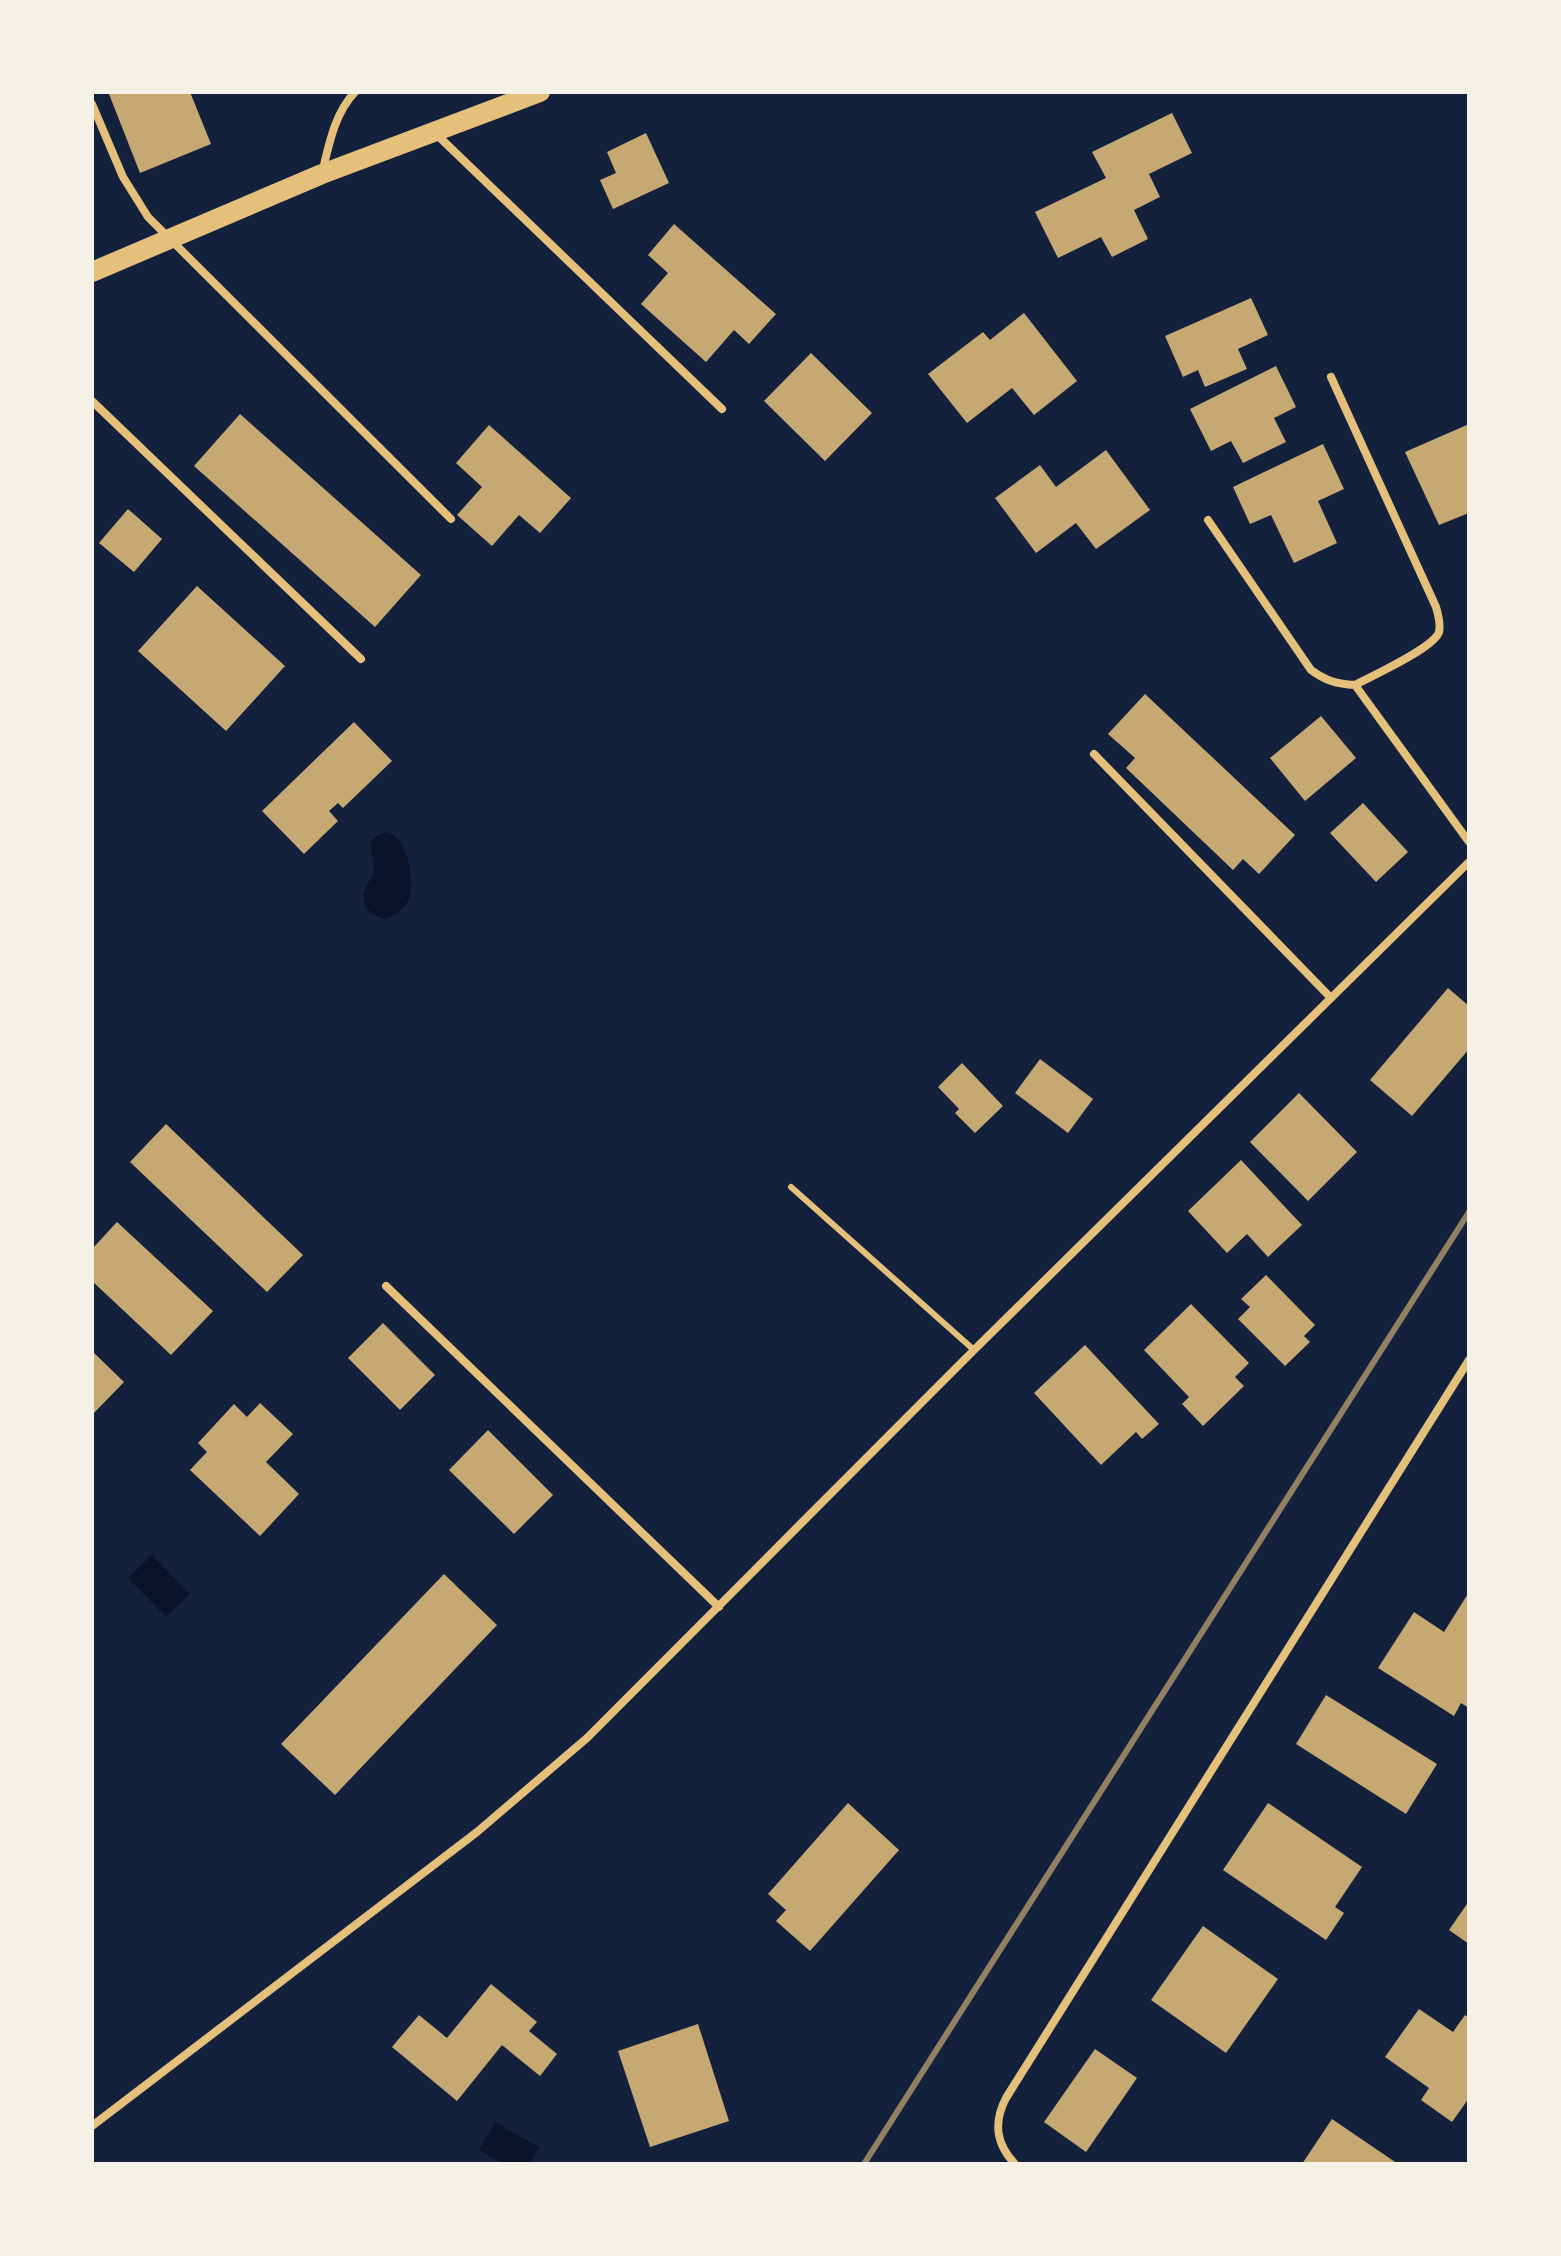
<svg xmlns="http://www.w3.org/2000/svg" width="1561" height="2256" font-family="Mulish,sans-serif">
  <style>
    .water { fill: #0b132b }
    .building { fill: #c6a872 }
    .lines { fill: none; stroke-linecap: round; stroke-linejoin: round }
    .service { stroke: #e5c07b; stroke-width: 6 }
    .minor { stroke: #e5c07b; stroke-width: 8 }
    .primary { stroke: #e5c07b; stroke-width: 20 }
    .rail { stroke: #918062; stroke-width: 6 }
  </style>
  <rect width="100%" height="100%" fill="#14213d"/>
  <path class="water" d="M386,832C407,835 416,882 409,899C405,908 395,916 386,919C373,917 361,907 364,893C366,884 373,878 374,869C375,853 361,840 386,832Z
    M152,1555L190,1594L166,1617L128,1578Z
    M495,2122L539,2147L530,2164H503L479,2150Z"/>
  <path class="building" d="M114,92H190L211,144L140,173L109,94Z
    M1172,113L1192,153L1149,174L1160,197L1134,210L1148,239L1112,257L1101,237L1058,258L1035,212L1106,178L1092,152Z
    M646,133L669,183L613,209L600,180L616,173L607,152Z
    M674,224L776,314L749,344L734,330L706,362L641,304L668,273L648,255Z
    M1251,298L1268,335L1238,349L1247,369L1205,387L1198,370L1183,377L1165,336Z
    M1024,313L1077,381L1034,415L1012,388L967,423L928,374L983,332L990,340Z
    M811,353L872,413L825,461L764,401Z
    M1276,366L1296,407L1274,418L1286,442L1243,463L1231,441L1211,451L1190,409Z
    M240,414L421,575L375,627L194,466Z
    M1469,424V513L1439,525L1405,452Z
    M489,425L571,498L540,533L519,515L492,546L457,515L482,487L456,463Z
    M1323,444L1344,489L1318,501L1337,543L1294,563L1271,515L1250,524L1233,487Z
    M1106,450L1150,510L1096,549L1076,523L1036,553L995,498L1040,465L1056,487Z
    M128,509L162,539L134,572L99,543Z
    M197,586L285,666L226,731L138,651Z
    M1145,694L1295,835L1259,874L1243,859L1233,870L1126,768L1135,758L1108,734Z
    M1321,716L1356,758L1305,801L1270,758Z
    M354,722L392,761L343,808L338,803L329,811L338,821L304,854L262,811Z
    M1363,803L1408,852L1376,882L1330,833Z
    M1448,988L1469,1006V1049L1412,1116L1370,1080Z
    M1040,1059L1093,1099L1068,1133L1015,1093Z
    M962,1063L1003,1106L975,1133L955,1113L959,1109L938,1087Z
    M1299,1093L1357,1152L1308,1201L1250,1142Z
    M166,1124L303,1255L267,1292L130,1162Z
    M1241,1160L1302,1225L1268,1257L1247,1234L1227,1253L1188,1211Z
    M117,1222L213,1311L171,1355L92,1281V1249Z
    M1266,1275L1315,1325L1304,1336L1310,1342L1285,1366L1238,1319L1250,1307L1241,1299Z
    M1191,1304L1249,1363L1235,1377L1244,1386L1203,1426L1182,1404L1189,1397L1144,1350Z
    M383,1323L435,1375L400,1410L348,1358Z
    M1085,1345L1159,1424L1142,1439L1136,1432L1101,1465L1034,1393Z
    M92,1351L124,1382L92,1415Z
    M260,1403L293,1434L266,1462L299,1494L260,1536L190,1470L207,1452L198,1443L234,1404L247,1417Z
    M488,1430L553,1495L514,1534L449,1470Z
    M444,1574L497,1625L335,1795L281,1744Z
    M1469,1592V1708L1461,1703L1454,1716L1378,1668L1414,1612L1444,1632Z
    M1326,1695L1437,1764L1406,1814L1296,1744Z
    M848,1803L899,1850L810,1951L776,1921L786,1910L768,1894Z
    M1268,1803L1362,1867L1335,1907L1344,1913L1326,1940L1223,1870Z
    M1469,1901V1944L1449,1930Z
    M1203,1926L1278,1979L1226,2053L1151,2000Z
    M491,1984L537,2022L529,2031L557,2054L540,2076L502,2045L457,2101L392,2047L419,2015L447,2038Z
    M1419,2009L1453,2032L1465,2015L1469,2018V2098L1452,2122L1421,2100L1429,2088L1385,2057Z
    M698,2024L729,2121L650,2147L618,2051Z
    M1095,2049L1137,2078L1086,2152L1044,2122Z
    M1332,2119L1398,2164H1302Z"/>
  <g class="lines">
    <path class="service" d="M791,1187L974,1350"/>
    <path class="minor" d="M92,104L123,177L148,217L451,519
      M434,132L722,409
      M322,173C329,145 334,114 355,92
      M1331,377L1436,607C1438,614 1441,624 1439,632C1434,648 1372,676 1355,685
      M92,401L361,659
      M1208,520L1311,670C1326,681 1337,684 1355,685L1469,842
      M1094,754L1331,998
      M386,1286L719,1607
      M92,2126L477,1832L587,1738L974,1350L1469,862
      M1015,2164C996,2144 993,2123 1006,2098L1469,1360"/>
    <path class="primary" d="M92,272L322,174L540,92"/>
    <path class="rail" d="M864,2164L1469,1212"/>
  </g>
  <rect width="1561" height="2256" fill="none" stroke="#f6f1e7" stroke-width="188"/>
</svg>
